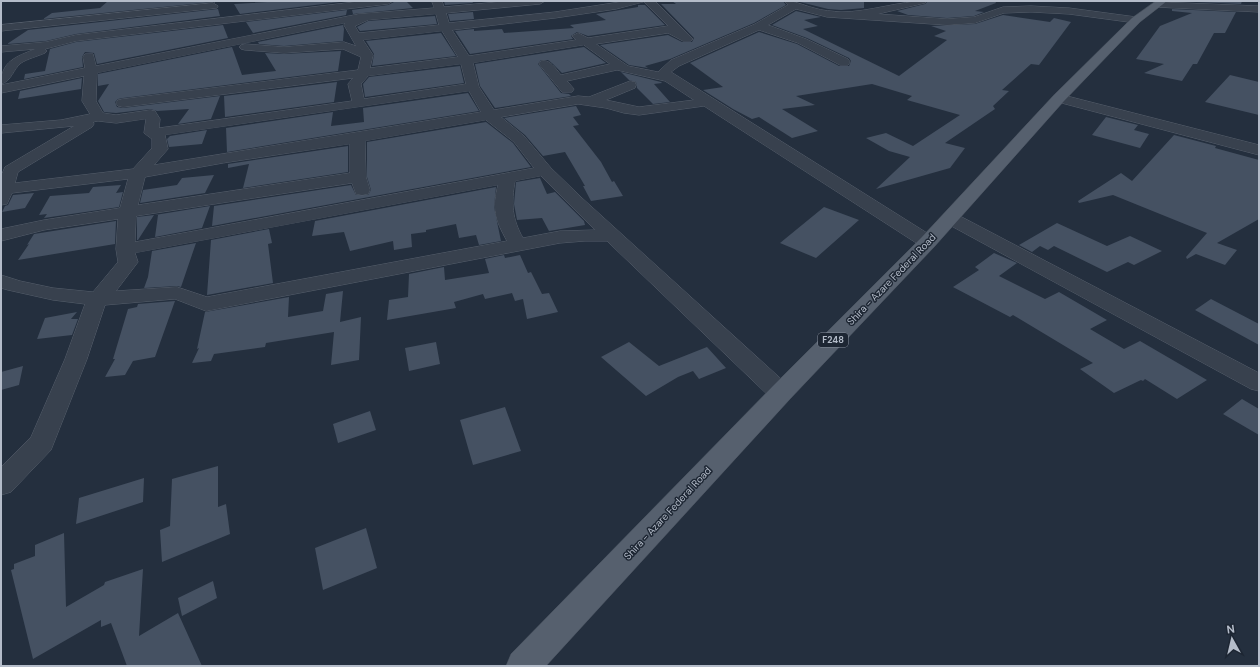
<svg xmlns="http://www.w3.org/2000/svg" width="1260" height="667" font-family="'DM Sans',sans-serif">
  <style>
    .building { fill: #455162 }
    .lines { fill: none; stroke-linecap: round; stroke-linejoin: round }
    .minor-casing { stroke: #565f6c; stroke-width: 1 }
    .major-casing { stroke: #414a57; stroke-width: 1 }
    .minor { fill: #38414e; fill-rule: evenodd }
    .major { fill: #56606e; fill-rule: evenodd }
    .labels { text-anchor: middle; stroke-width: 3; stroke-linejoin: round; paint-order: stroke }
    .shield { fill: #1d2633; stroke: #878f9c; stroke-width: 1 }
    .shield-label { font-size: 9px; font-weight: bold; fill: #b4bcc9 }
    .street-label { font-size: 10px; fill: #b4bcc9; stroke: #1d2633 }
  </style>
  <rect width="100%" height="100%" fill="#242f3e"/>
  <path class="building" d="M108,1H215V3L213,2L43,19L52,13L100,8Z
    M285,1H348L240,14L234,4Z
    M406,1L413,8L353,14L352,10L388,5L394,2Z
    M444,1H472L473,3L445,5Z
    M672,1H783L786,5L754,23L670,59L645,66L648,68L629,65L600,45L668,35L682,42H692L694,38L661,4H676Z
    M796,1H864V8L841,10L828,9Z
    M928,1H995L996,3L975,11L984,12L974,16L947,18L908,15L897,11L925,4Z
    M1173,1H1242L1241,4Z
    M638,5H645L665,25L588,36L577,32L571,36L573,39L470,54L455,31L474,29V31L502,29L504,33L574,28L570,25L606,20L596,14L638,7Z
    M218,9L220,16L76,34L46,41L7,44L28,30Z
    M1172,9L1236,12L1225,33H1214L1197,64H1193L1182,81L1144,73L1164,64L1136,59L1160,26L1192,13L1172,11Z
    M347,10L346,15L253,33L246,22Z
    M796,11L821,17L804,20L818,26L803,29L899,76L947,40L934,36L946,31L931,26L975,24L1003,15L1050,22L1054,18L1071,22L1039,65L1031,64L1002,90L1009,91L993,106L995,109L945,143L965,148L950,168L876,189L910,157L889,151L866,138L886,133L913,146L960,115L907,100L912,96L872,84L796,96L815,105L782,109L818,131L792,138L759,117L752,119L733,109L703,90L723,87L690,63L759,32L797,44L839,66H849L851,61L849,58L807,38L772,25Z
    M473,12L474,19L450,21L448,14Z
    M435,16L437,24L360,31L357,27L368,21Z
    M223,25L228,38L97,64L94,53L85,52L82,57L83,67L24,79L25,74L45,71L50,49L76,42Z
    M343,25L344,29L343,41L284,46L259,44L258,42Z
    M441,33L456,56L372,66L374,54L366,41Z
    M232,47L242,75L276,71L265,53L284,54L341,51L338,71L123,98L118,99L115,102L117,107L123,108L220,96L211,119L178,124L189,109L157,111L150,109L116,113L104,112L98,101L109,84L98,86V74Z
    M584,47L606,63L562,73L553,64L548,60H541L538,64L561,93L569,94L571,96L495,108L480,86L475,64Z
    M460,66L464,83L365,97L363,84L369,77Z
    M621,72L661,82L662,83L654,84L670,102L653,104L637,88L636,82L629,80Z
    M1230,75L1259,82V115L1205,102Z
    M82,78L81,89L18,99L20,91Z
    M337,82L334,102L225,117L224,96Z
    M468,93L479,111L227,152L226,128L333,112L331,126L364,122L363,108Z
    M576,106L581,115L573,117L579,125L573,126L601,162L612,182L614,181L623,196L591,201L583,186H585L565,152L543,156L525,135L504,118Z
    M1106,117L1138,125L1134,130L1149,134L1140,148L1092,135Z
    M486,122L513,143L531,167L212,226L214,206L351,185L356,195H368L371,190L367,177V142Z
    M207,130L202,144L169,147L167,139L170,136Z
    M1174,135L1216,146L1215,148L1259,160V219L1217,243L1237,250L1225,265L1196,254L1187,259L1186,257L1207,233L1113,195L1079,203L1078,201L1121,173L1132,181Z
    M348,146V172L243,188L249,164L228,168V164Z
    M214,175L205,193L140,203L143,190L177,185L182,178Z
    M540,178L547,194L555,192L584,221L585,225L549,231L542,218L517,220L514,204L516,182Z
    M121,185L116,193L123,192L119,207L44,218L47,214L39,215L50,196L89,193L93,187Z
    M496,187L494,207L501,241L479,245L476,235L459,238L456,224L426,230V232L411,234L412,247L394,250L393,241L350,251L344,232L312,236L315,221Z
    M34,193L25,208L2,212L5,206L8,205L13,195Z
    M210,206L202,228L155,237L158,215H155Z
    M824,207L859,220L816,258L780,243Z
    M154,215L138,240H137V217Z
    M116,221L115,244L18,260L29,244L27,245L34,234Z
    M1057,223L1107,246L1130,236L1162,251L1134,265L1128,262L1107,272L1054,246L1048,250L1040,246L1032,252L1019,245Z
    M269,229L272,243L268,244L273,283L207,295L211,240Z
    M196,243L181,287L177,286L144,288L148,277L152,251Z
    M994,253L1017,263L999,276L1045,299L1059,292L1107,320L1090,329L1124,349L1140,341L1207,380L1177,399L1145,379L1143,381L1141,380L1114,393L1080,369L1093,363L1013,315L1010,317L953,287L979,270L975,267Z
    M504,255L505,258L520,255L528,273L531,272L542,294L549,293L558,312L527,319L523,299L515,301L512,293L485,299L483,294L454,302L456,308L387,320L389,300L408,297L409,274L444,267L445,280L489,273L485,259Z
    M343,291L340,322L361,317L359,360L331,365L334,332L266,343L265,347L214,354L211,361L192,363L199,348L197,349L205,312L289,297L288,317L323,311L326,294Z
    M1211,299L1259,324V345L1195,310Z
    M175,301L155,357L133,361L125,375L105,377L115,359H113L128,309L137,307L138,304Z
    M77,312L71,319H78L72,335L37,339L45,318Z
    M436,342L440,364L409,371L405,348Z
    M629,342L659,366L707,347L726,368L699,379L693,371L678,377L646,396L601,357Z
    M23,366L19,385L1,390V372Z
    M1242,399L1259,409V435L1223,414Z
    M505,407L521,451L473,465L460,420Z
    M370,411L376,430L338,443L333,424Z
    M218,466V507L226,504L230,534L162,562L160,530L170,526L172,479Z
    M144,478L143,502L76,524L79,498Z
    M366,528L377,568L323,590L315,548Z
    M64,533L66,607L104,585L105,582L143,569L139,636L178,613L202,666H127L111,623L101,627V620L33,659L11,570L14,569V564L35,556V545Z
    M213,581L217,598L182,616L178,598Z"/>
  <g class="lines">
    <g class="minor-casing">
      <path id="minor" d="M363,1H393L388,4L76,41L45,49L47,51L45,53C38,56 27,59 21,63C13,69 12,81 1,84C1,61 16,57 35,49L1,52V46L46,42L76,35Z
        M432,1H442L444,7L508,1H545L540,4L446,13L449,23L555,12L626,1H655L693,39L691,41H683L668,33L596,44L628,66L658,72L671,60L755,24L788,5L784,1C796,1 802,5 814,8C823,11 832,11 841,12C870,12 898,1 927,1L925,3L878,14L947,19L974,17L1003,7L1031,6L1069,8L1136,17L1141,20L1136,23L1069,14L1031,12L1004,13L975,23L947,25L827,17L796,9L768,25L806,39L848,59L850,62L848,65H840L798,43L759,30L679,66L671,72L935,238L937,242L935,246L928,248L921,246L704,106L639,115L624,113L606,108L578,104L501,117L524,136L551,168L582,198L790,387L793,393L790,399L781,402L772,399L607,241H585L560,243L206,311L175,299L105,305L87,359L51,450L11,492L1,495V467L31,437L65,359L85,304L53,300L8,290L1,288V275L20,281L53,288L93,292L118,262L116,249L118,219L44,230L1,241V229L44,220L120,208L128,179L12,193L7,204L1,205V176L5,167L74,126L1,133V125L61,120L90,114L82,101L84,76L1,93V85L85,68L83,57L85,54H93L96,66L359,14L434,8ZM644,2L668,26L588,38L578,33L572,36L576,40L469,56L452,30L555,18L616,9ZM436,14L439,25L359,33L355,26L368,20ZM345,23L344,25L356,46L344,42L284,47L245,44L241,45L239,47L241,49L245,50L284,53L343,49L361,57L358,70L123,99L118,100L116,103L118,106L123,107L353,78L348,84L352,101L159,128L160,119L155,111L150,110L116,115L103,113L96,101L97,73ZM442,31L458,57L370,68L373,55L363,40ZM584,45L610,64L561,75C555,68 550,59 541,61L539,64L562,92H572L574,89L567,81L617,70L665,81L694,100L639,107L606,100L635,88L636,85L635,82L630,81L589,97L578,96L494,110L479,87L473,63ZM461,64L466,84L364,99L361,84L368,76ZM469,91L481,112L154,165L168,149L165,135ZM146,119L144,133L152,139V148L133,169L15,183L18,172L92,127L94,124L93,122L98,121L116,123ZM486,120L514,142L534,168L135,242L136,216L352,183L356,194L362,195L368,194L370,190L366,177L365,141ZM350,144V173L138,205L145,177L223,163ZM541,176L595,230L560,231L523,238C512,219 511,203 515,181ZM498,185C492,208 495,220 507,241L207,297L177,287L116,291L138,262L135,253Z
        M1159,2L1259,6V12L1155,7L1154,5L1155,3Z
        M213,3L218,6L217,8L1,31V25Z
        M1059,94L1259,145V155L1054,101L1052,98L1054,95Z
        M950,213L956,214L1259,373V391L1251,389L944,222L941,218L944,214Z"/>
    </g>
    <g class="major-casing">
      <path id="major" d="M1156,1H1167L1140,22L1064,101L935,246L790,399L546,666H506L511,654L772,387L921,238L1054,95L1132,18Z"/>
    </g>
    <use href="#minor" class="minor"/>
    <use href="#major" class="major"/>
  </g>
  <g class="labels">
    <rect class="shield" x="818" y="333" width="30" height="14" rx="3"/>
    <g class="shield-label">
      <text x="833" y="343">F248</text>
    </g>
    <g class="street-label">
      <text transform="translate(891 279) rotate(-46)" y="4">Shira - Azare Federal Road</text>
      <text transform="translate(667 513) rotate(-47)" y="4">Shira - Azare Federal Road</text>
    </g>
  </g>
  <rect width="1260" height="667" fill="none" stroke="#b4bcc9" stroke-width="4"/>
  <g transform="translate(1232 639) rotate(352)" stroke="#1d2633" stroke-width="3" paint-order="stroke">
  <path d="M0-3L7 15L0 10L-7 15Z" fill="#b4bcc9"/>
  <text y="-6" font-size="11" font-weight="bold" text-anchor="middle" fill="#b4bcc9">N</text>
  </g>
</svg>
